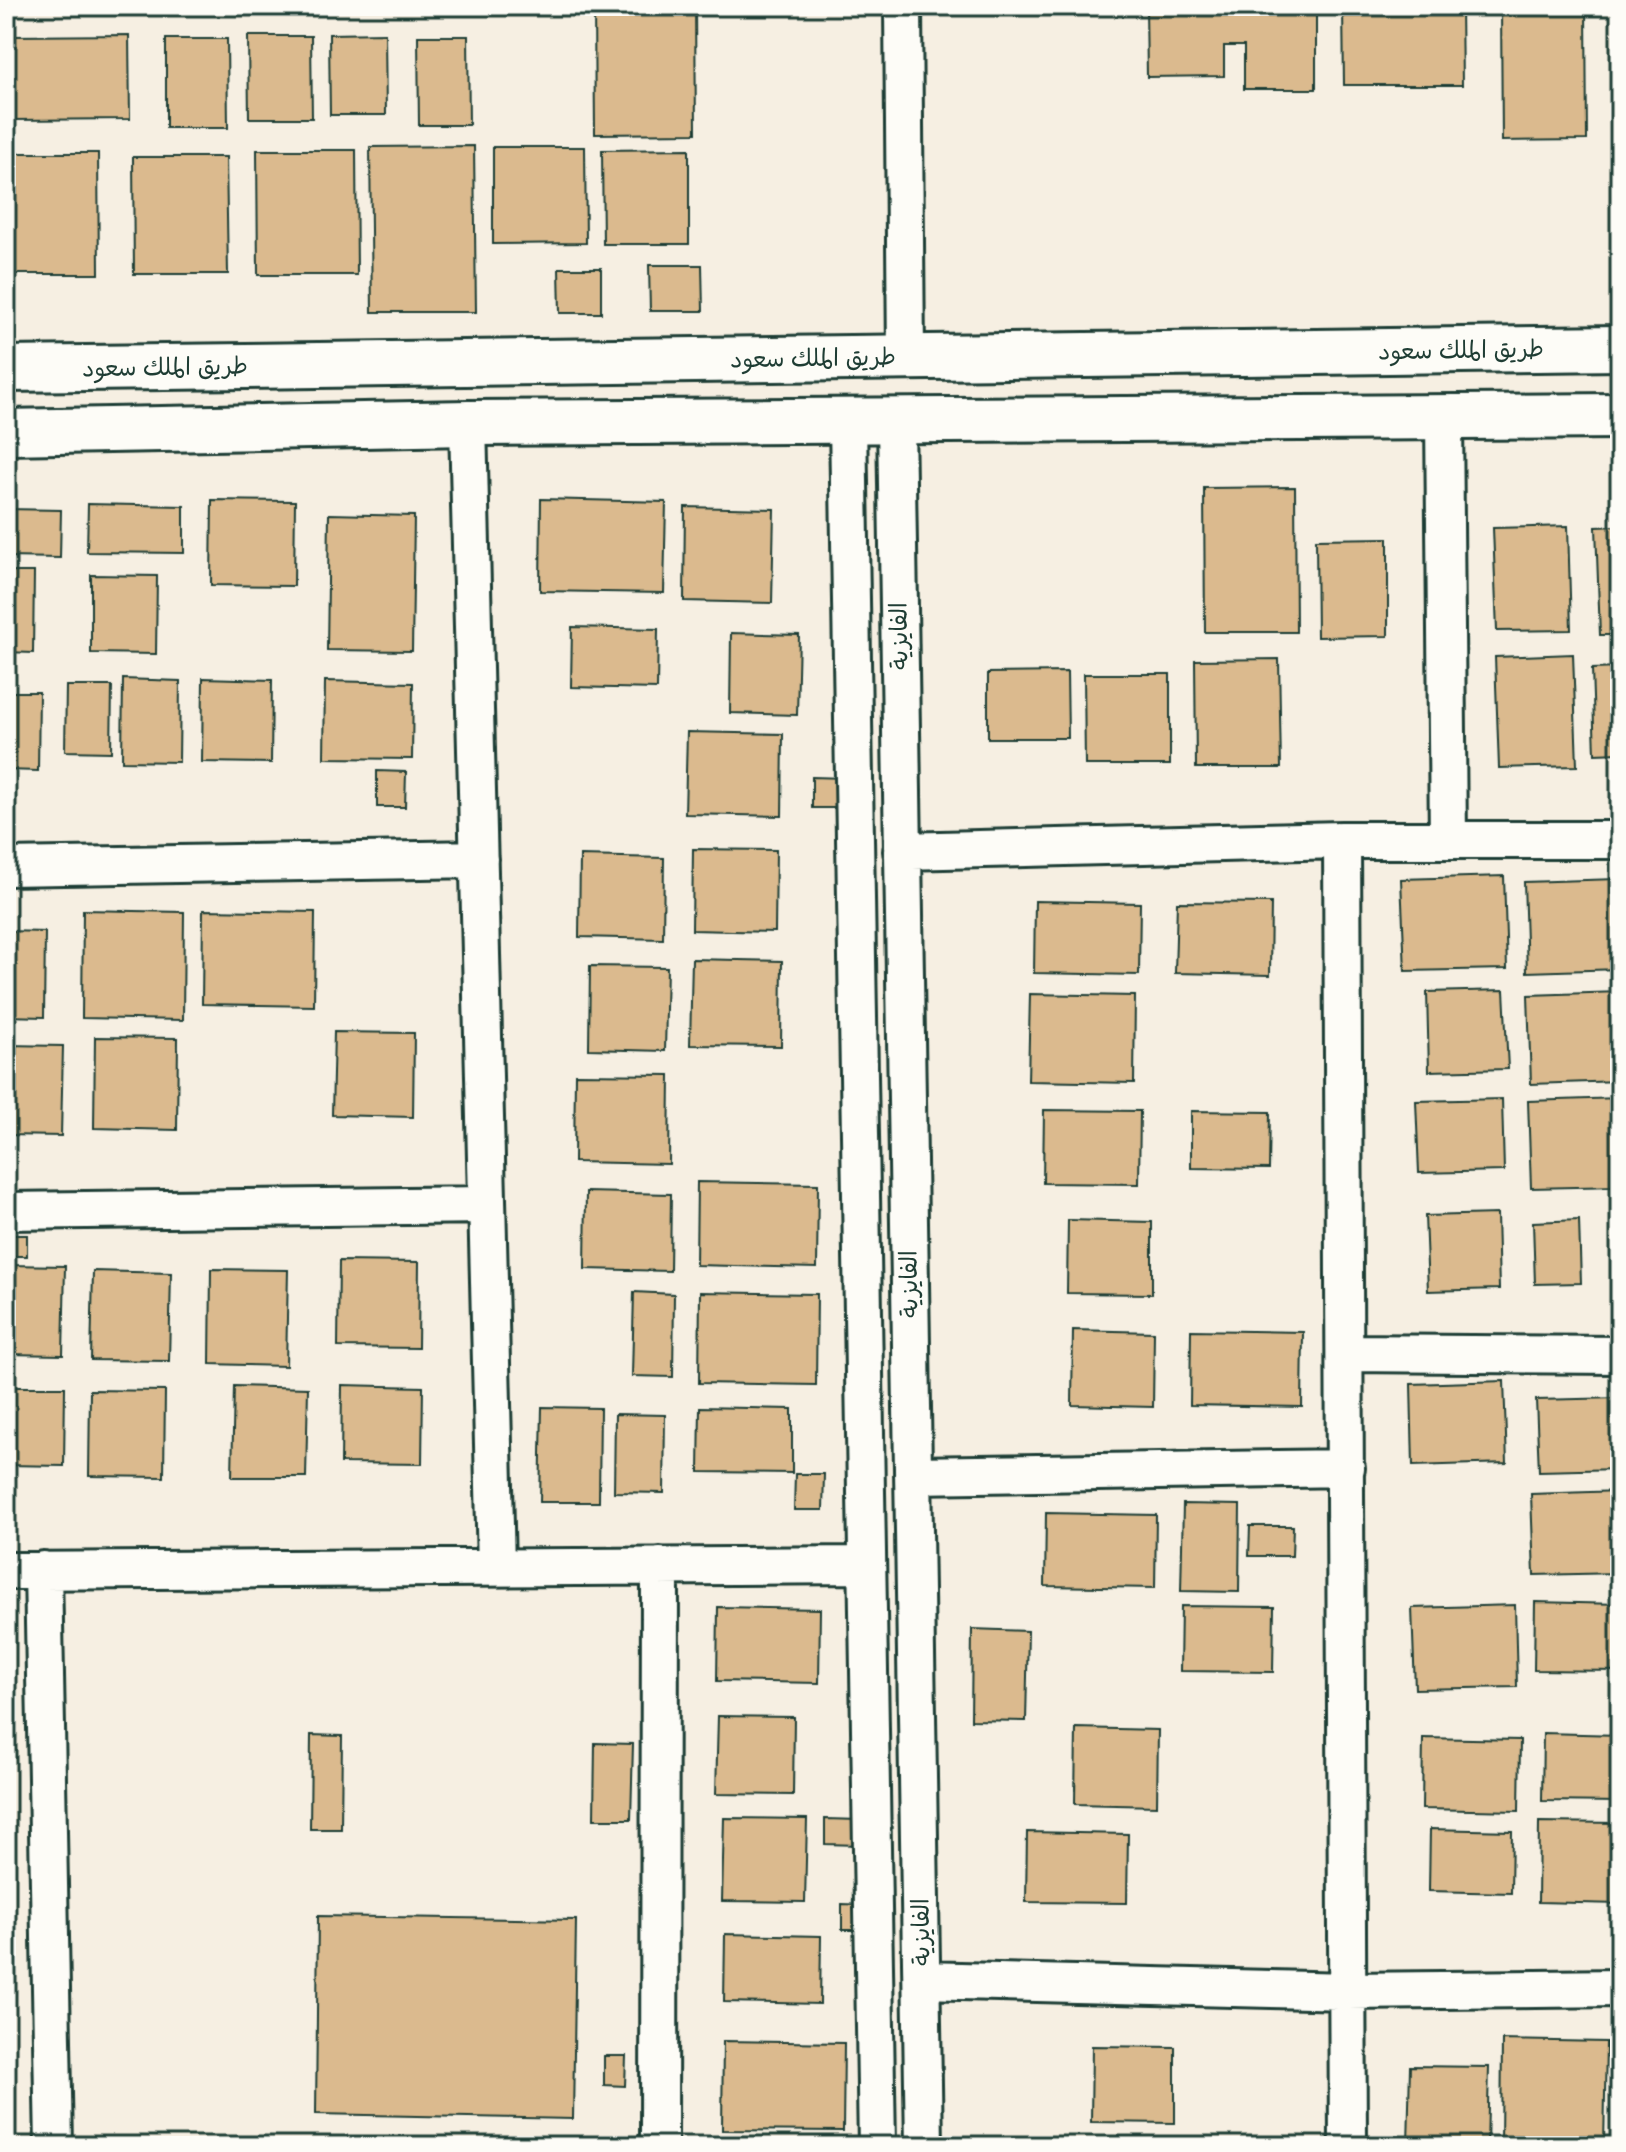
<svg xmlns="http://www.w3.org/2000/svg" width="1626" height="2152" font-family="'Balsamiq Sans','Playpen Sans Arabic',sans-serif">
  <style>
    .building { fill: #dbba8e; stroke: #1f3d34; stroke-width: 2 }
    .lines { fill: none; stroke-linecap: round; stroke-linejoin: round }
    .minor-casing { stroke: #1f3d34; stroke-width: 42 }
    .secondary-casing { stroke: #1f3d34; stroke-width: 50 }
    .minor { stroke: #fdfcf7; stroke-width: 36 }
    .secondary { stroke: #fdfcf7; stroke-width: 44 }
    .labels { text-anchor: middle; stroke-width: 6; stroke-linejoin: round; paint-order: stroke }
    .street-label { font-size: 24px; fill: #1f3d34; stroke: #fdfcf7 }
  </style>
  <rect width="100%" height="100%" fill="#f6efe2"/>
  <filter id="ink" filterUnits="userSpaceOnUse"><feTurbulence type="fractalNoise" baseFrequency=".0125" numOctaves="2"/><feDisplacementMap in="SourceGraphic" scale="16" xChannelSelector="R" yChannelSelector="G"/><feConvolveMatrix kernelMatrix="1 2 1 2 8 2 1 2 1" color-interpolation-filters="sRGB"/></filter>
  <g filter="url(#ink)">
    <path class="building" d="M594,6H695L696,133L595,134Z
      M1146,6H1316V89H1244V46H1224V76L1147,77Z
      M1343,6H1461L1462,85H1344Z
      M1501,6H1586L1587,140L1502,141Z
      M385,33L386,115H330L329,34Z
      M129,35L130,119L11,120V36Z
      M248,36H311L312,118H249Z
      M418,36H468L469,125H419Z
      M166,39H227L228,128H166Z
      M474,146L476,312H372L370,147Z
      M493,147H585L586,243L493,244Z
      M689,149V244H603L602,150Z
      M257,150H356L357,275H258Z
      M6,153H98L99,274H7Z
      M133,157H226L228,274H134Z
      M649,265H702L703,311H650Z
      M559,268H601V313H560Z
      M1295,487L1296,632H1205L1204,488Z
      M541,499L666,502L664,593L540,591Z
      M212,500L295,501L294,586L211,585Z
      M88,504L184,506V553L87,552Z
      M685,507L774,509L772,603L684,601Z
      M6,509L61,510L60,558L6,557Z
      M329,514L414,516L412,651L327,650Z
      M1568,526L1571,630L1497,631L1493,528Z
      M1620,526V635H1600L1596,527Z
      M1388,538V636L1317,637L1316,539Z
      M6,572H34L33,653L6,652Z
      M91,575L157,576L156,654L91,653Z
      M572,627L658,629L657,689L571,687Z
      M731,633L799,635L797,715L730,713Z
      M1573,654L1577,766L1499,768L1495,657Z
      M1279,659L1281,768H1196L1195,660Z
      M1620,668V753L1595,754L1592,669Z
      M1067,672L1068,738H988V673Z
      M1084,674H1170V765H1085Z
      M203,678L272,680L271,763L202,762Z
      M123,679L180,681L179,762L122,761Z
      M325,681L413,683L412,759L324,758Z
      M66,686H112L111,752L65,751Z
      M6,692H39L38,771L6,770Z
      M687,732L783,734L782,816L685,814Z
      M377,771L406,772L405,807H377Z
      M812,777L845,778V808H812Z
      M693,849L776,850L775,932L692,930Z
      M580,856L664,858L663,939L579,937Z
      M1504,876L1507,969L1405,971L1401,879Z
      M1617,879L1620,969L1527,972L1524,882Z
      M1035,901L1140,903L1139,975L1034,973Z
      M1177,902L1271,903L1270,975L1175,973Z
      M83,910L184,912L183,1020L82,1018Z
      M203,910L315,912L314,1006L202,1004Z
      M6,931L45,932L44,1017L6,1016Z
      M692,959L782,961L781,1046L690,1045Z
      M590,966L667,967L665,1051L589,1049Z
      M1504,990L1508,1069L1429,1071L1427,992Z
      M1620,992V1081L1531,1084L1528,995Z
      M1030,994L1135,996L1134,1083L1028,1081Z
      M334,1032L414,1033L413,1117L332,1115Z
      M95,1037L178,1038L177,1130L94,1128Z
      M6,1045L63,1046L61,1136L6,1135Z
      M575,1074L670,1075L669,1164L574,1162Z
      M1620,1098V1186L1531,1188L1528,1101Z
      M1502,1099L1504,1171L1419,1173L1416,1101Z
      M1044,1110L1140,1111L1139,1184L1043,1183Z
      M1191,1111L1270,1112L1269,1169L1191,1168Z
      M697,1182L818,1184L817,1268L696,1265Z
      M586,1192L671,1194L670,1271L585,1269Z
      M1497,1214L1499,1289L1428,1291L1425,1216Z
      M1068,1220L1152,1222V1294L1067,1293Z
      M1579,1220L1581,1283L1535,1284L1533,1222Z
      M6,1235H27V1256H6Z
      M339,1261L419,1262L418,1348L338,1347Z
      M8,1265L65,1266L63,1355L6,1354Z
      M211,1269L288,1270L286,1366L210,1364Z
      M93,1271L171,1273L169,1361L91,1360Z
      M634,1292L674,1294L673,1377L632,1376Z
      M700,1292L817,1294L816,1385L699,1383Z
      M1073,1330L1154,1332L1153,1407L1072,1405Z
      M1191,1330L1303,1332L1302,1407L1190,1405Z
      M1504,1381L1507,1463L1413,1466L1411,1384Z
      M342,1385L423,1387L422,1464L341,1463Z
      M234,1386L308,1388L306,1477H232Z
      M6,1387H65L64,1466L6,1465Z
      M90,1390L165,1391L164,1477L89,1476Z
      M1620,1398V1469L1539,1471L1536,1400Z
      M542,1407L600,1408L599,1502H540Z
      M700,1407L792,1409V1473L699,1472Z
      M615,1414L665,1415L664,1493L614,1492Z
      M795,1474H824L823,1510H794Z
      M1620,1491V1573L1534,1575L1531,1494Z
      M1183,1504L1240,1505L1239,1592L1181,1591Z
      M1046,1513L1156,1515L1155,1588L1045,1586Z
      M1250,1526H1293L1292,1556H1249Z
      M1535,1602L1620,1604V1671L1534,1670Z
      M1515,1605L1517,1687L1415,1689L1412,1608Z
      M1181,1606L1274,1607L1273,1672L1180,1671Z
      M718,1607L820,1609L819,1683L717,1681Z
      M972,1629L1028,1631L1026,1721L971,1720Z
      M718,1716L794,1717L793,1795L716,1794Z
      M1076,1728L1158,1730L1157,1806L1075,1804Z
      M1543,1733L1620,1735V1802L1542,1801Z
      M311,1735L342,1736L341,1829H310Z
      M1423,1738L1520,1740L1519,1811L1422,1809Z
      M595,1743L633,1744L631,1819H594Z
      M724,1818L807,1819L805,1902L722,1901Z
      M825,1819L860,1820L859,1845L825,1844Z
      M1539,1822L1620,1823V1904L1538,1902Z
      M1430,1829L1512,1831L1511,1893L1429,1891Z
      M1027,1832L1128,1834L1127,1903L1026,1902Z
      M842,1904L866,1905V1930H842Z
      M318,1916L576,1920L573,2119L316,2114Z
      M725,1934L821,1936L820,2004L724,2002Z
      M1502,2040L1606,2042L1604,2146H1501Z
      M723,2041L844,2043L843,2131L722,2130Z
      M1092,2046L1175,2047V2123L1091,2122Z
      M604,2056H626L625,2086L604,2085Z
      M1410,2066L1489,2067L1487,2146H1408Z
      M1195,2141L1269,2143V2146H1195Z
      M1070,2143L1168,2145V2146H1070Z"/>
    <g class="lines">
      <g class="minor-casing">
        <path id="minor" d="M903,6L906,357
          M1444,417L1448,840
          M848,422L877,2146
          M896,422L924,2146
          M468,423L496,1567
          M1342,840L1348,2146
          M902,851L1342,840H1620
          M6,867L479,859
          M6,1211L487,1205
          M1345,1353L1620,1355
          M913,1475L1346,1468
          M43,1570L54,2146
          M6,1571L867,1565
          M922,1980L1348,1991L1620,1988
          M659,2146L660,1566"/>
      </g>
      <g class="secondary-casing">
        <path id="secondary" d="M6,369L1620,348
          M6,432L468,423L1620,416"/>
      </g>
      <use href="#minor" class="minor"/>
      <use href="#secondary" class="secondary"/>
    </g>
  </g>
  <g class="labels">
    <g class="street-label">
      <text transform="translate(1461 350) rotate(-1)" y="8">طريق الملك سعود</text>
      <text transform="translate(813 358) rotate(-1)" y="8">طريق الملك سعود</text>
      <text transform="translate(165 367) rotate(-1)" y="8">طريق الملك سعود</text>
      <text transform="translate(899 636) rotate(-91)" y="8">الفايزية</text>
      <text transform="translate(909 1284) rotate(-91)" y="8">الفايزية</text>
      <text transform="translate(921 1932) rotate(-91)" y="8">الفايزية</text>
    </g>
  </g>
  <rect width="1626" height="2152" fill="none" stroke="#fdfcf7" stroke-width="32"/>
  <rect x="16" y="16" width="1594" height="2120" fill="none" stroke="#1f3d34" stroke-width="3" filter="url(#ink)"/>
</svg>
